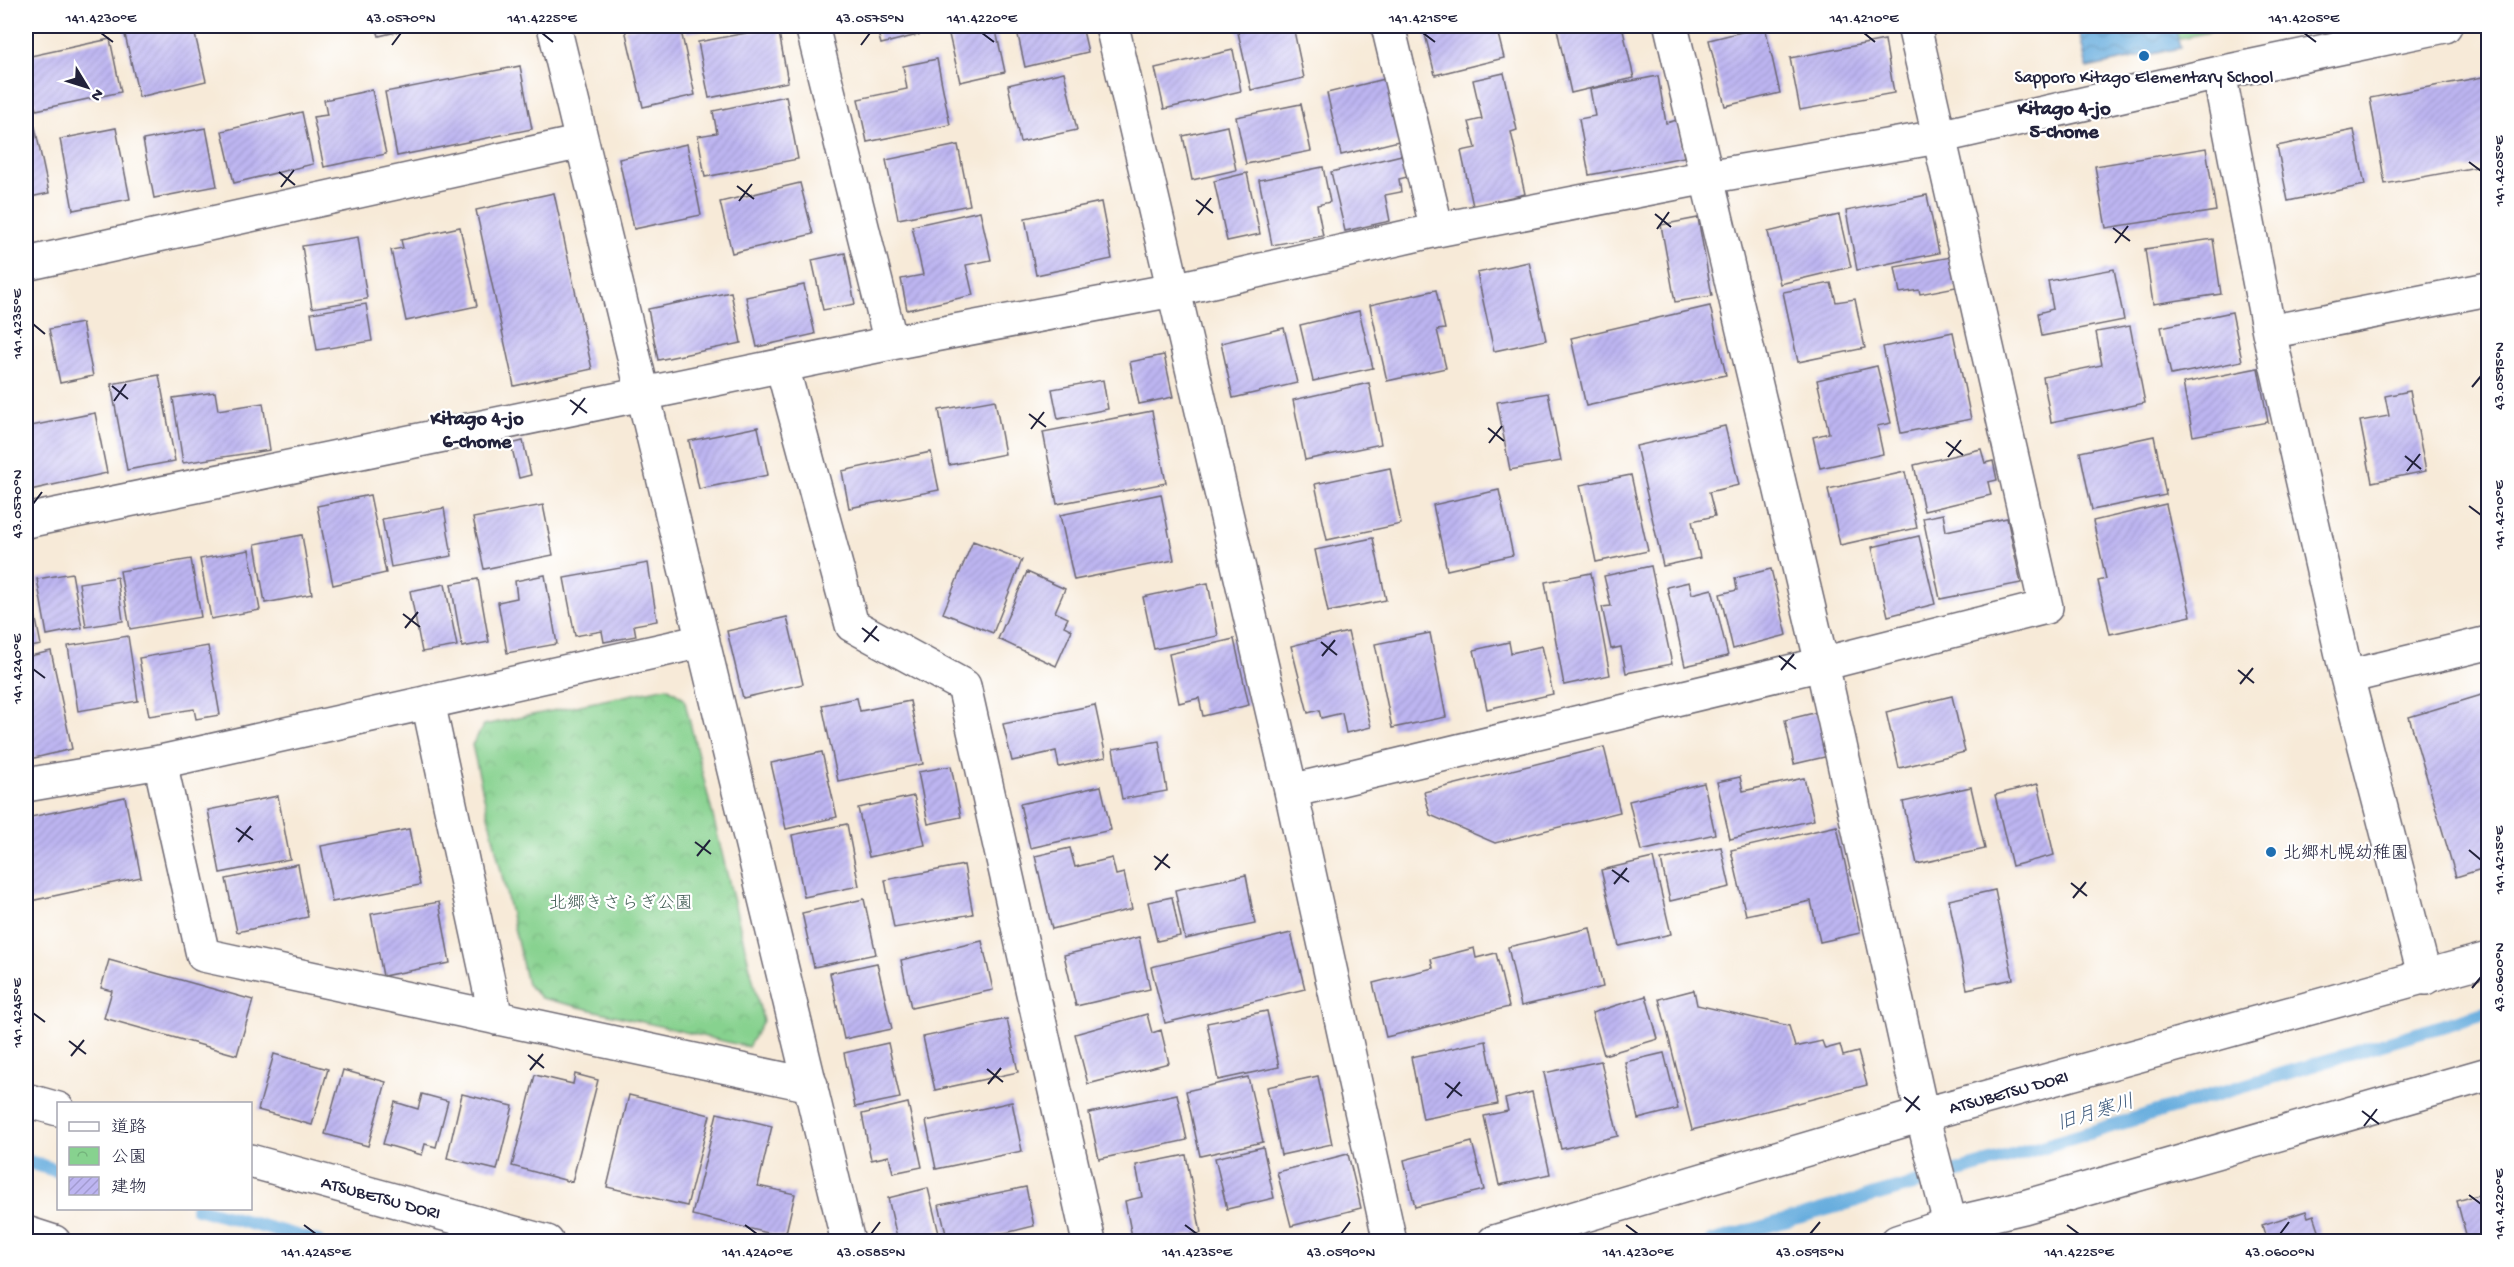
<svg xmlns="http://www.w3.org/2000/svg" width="2514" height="1267" font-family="'Gochi Hand','Klee One',sans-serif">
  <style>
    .park { fill: url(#park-crowns); stroke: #547a65; stroke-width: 1.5 }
    .pitch { fill: #87d28f; stroke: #547a65; stroke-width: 1.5 }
    .water { fill: url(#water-waves); stroke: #45688c; stroke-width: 1.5 }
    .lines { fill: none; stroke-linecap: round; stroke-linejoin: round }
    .stream { stroke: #68adde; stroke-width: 14 }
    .building { fill: url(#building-hatch) }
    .minor-casing { stroke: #6d6872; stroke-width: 36 }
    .tertiary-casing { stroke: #6d6872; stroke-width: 36 }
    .minor { stroke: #fff; stroke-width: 33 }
    .tertiary { stroke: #fff; stroke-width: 33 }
    .ticks { fill: none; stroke: #22223b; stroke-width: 2 }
    .poi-dot { fill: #1f6fb2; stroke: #fff; stroke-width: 2 }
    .labels { text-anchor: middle; stroke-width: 4.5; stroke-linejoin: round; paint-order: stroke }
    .poi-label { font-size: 18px; fill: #22223b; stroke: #fff }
    .park-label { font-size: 18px; fill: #456058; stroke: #fff }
    .street-label { font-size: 18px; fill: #22223b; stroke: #fff }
    .neighbourhood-label { font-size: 20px; font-weight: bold; fill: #22223b; stroke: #fff }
    .water-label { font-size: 20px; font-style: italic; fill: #3e5a7c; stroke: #fff }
    .neatline { fill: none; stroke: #22223b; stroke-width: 2 }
    .ticks-label { font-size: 15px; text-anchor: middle; fill: #22223b }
  </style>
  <defs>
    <pattern id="park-crowns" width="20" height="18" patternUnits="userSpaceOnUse" patternTransform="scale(1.5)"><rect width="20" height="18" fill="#87d28f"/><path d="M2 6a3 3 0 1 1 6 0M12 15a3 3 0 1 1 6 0" fill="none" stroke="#74b47c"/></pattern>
    <pattern id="water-waves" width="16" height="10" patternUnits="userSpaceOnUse" patternTransform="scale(1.5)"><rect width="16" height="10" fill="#68adde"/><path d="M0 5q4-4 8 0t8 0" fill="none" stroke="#558cb5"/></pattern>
    <pattern id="building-hatch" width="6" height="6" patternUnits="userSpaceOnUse" patternTransform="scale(1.5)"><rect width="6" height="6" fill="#bdb5f1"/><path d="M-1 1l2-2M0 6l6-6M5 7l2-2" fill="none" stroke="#a29bd0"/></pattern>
  </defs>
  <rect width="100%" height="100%" fill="#fff"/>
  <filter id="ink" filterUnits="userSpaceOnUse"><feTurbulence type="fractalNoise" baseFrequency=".0167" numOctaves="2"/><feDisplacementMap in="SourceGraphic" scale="12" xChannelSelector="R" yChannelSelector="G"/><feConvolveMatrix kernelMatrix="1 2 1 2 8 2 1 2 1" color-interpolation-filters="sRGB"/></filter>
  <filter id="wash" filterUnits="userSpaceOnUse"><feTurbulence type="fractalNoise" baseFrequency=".008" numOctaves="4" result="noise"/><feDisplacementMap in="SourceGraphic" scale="24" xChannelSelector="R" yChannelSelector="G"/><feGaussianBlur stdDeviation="1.35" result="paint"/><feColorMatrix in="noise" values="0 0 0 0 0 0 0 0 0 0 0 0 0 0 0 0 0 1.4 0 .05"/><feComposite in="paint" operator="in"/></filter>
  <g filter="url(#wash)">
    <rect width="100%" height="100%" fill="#f7ead8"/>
    <path class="park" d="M667,687L684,698L763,1021L748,1047L541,998L527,984L472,745L484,725Z"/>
    <path class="pitch" d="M2096,26H2237L2102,55Z"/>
    <path class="water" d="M2078,26H2175L2180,48L2087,68Z"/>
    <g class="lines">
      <path class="stream" d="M26,1161L58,1171
        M197,1208L318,1242
        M1711,1242L2022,1153L2488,1012"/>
    </g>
    <g id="blocks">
      <path class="building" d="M123,26H193L206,81L139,97Z
        M376,26H421L379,36Z
        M644,26H680L695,95L643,107L625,29Z
        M686,26H719V27L687,33Z
        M876,26H933L934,31L881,44Z
        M947,26H995L1005,72L960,82Z
        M1016,26H1082L1088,52L1025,67Z
        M1247,26H1293L1304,78L1251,90L1237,28Z
        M1423,26H1496L1504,58L1435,75Z
        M1569,26H1622L1634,78L1571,93L1557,29Z
        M1765,26L1780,93L1725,106L1709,40Z
        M778,27L788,82L709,98L698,42Z
        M110,39L121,92L36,110L26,57Z
        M1885,40L1894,93L1800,110L1790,58Z
        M1233,50L1241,91L1164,109L1155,68Z
        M937,59L950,125L867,142L858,99L907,89L903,66Z
        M520,66L532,129L397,156L385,92Z
        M1064,72L1077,130L1020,142L1008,85Z
        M1504,73L1517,130L1511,132L1525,194L1473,206L1461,151L1476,148L1469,122L1482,119L1473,80Z
        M1658,76L1666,123L1677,120L1684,157L1589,175L1579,119L1595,116L1590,89Z
        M2488,76V165L2385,184L2370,98Z
        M1393,77L1407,139L1341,155L1327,93Z
        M372,90L386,154L324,167L313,117L327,115L324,100Z
        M786,96L798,159L705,177L698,136L717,133L713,111Z
        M1301,104L1311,151L1246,164L1236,117Z
        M302,112L313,164L234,183L222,131Z
        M1227,126L1236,170L1192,180L1183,136Z
        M35,127L49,193L26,198V129Z
        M116,128L130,199L73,210L60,139Z
        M206,128L217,186L154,198L143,140Z
        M2354,130L2365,185L2288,201L2277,146Z
        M687,144L701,215L634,229L619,159Z
        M958,145L970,205L898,219L886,160Z
        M2206,148L2216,211L2106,228L2095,166Z
        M1410,153L1415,175L1399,179L1401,192L1385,195L1390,221L1345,231L1331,172Z
        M1323,167L1330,202L1317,205L1323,236L1272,245L1259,180Z
        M1247,173L1260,234L1227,241L1214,181Z
        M800,183L813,234L732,253L720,202Z
        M554,193L592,369L514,386L476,210Z
        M1927,195L1939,253L1857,270L1846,211Z
        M1101,202L1112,259L1036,275L1025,218Z
        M980,211L991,260L966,265L973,295L907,310L901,279L923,275L912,226Z
        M1839,215L1851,267L1780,284L1768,232Z
        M1698,218L1712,296L1675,302L1661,225Z
        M460,227L477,306L406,321L391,250L403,248L401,240Z
        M358,237L367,299L312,308L302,246Z
        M2213,239L2221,294L2153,304L2145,249Z
        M845,253L855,304L823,310L812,260Z
        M1951,257L1956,287L1920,294L1919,290L1900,293L1895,267Z
        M1529,262L1546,340L1494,351L1477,273Z
        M2114,269L2124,320L2042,336L2038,313L2053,309L2048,281Z
        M1831,283L1836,302L1855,299L1865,348L1798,362L1783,292Z
        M804,285L815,334L757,347L746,297Z
        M1436,290L1445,329L1437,330L1446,368L1387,381L1370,305Z
        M731,292L741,343L658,360L648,309Z
        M366,304L372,341L317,350L311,313Z
        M1710,306L1726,375L1586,406L1571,338Z
        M1359,311L1373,368L1313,381L1300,325Z
        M2232,312L2242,361L2171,375L2161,327Z
        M82,323L93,376L60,383L49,329Z
        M2130,326L2145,403L2051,422L2043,377L2102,365L2096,332Z
        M1284,328L1297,383L1233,398L1221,343Z
        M1953,332L1971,419L1901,433L1883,347Z
        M1164,355L1173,397L1139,404L1130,362Z
        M1877,366L1891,423L1877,426L1883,454L1820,468L1813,437L1829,433L1817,380Z
        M2258,368L2268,422L2193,436L2183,383Z
        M159,375L175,461L127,470L111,384Z
        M1103,380L1108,409L1058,419L1052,389Z
        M1369,383L1381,444L1305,460L1293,400Z
        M2410,391L2426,471L2372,482L2360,421L2389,416L2385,396Z
        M215,392L218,410L263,403L270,450L183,463L173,398Z
        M1548,393L1561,461L1510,470L1497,402Z
        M995,400L1005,454L949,465L939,410Z
        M1152,411L1166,483L1057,504L1043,432Z
        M95,413L107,473L30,490L26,469V427Z
        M1725,426L1739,485L1709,492L1715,516L1692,521L1700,558L1663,566L1636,446Z
        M758,427L768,475L699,489L689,441Z
        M2154,436L2166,495L2092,510L2080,452Z
        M523,441L531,475L519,478L511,444Z
        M1981,449L1985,463L1993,461L1997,480L1988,482L1991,495L1924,511L1914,465Z
        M931,452L939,490L849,508L842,471Z
        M1390,468L1401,524L1327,540L1315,484Z
        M1905,472L1917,528L1840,545L1828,489Z
        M1631,475L1648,551L1596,562L1580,485Z
        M1499,490L1513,555L1447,570L1433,505Z
        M1161,494L1174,560L1074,580L1060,515Z
        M370,495L386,573L333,585L317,506Z
        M2166,504L2191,616L2110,634L2098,581L2106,579L2093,521Z
        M543,505L553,555L484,569L473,518Z
        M444,508L452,556L391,567L382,519Z
        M1943,514L1946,531L2007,518L2021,583L1940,599L1923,518Z
        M302,535L312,594L265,603L255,544Z
        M1919,536L1935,604L1888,616L1872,547Z
        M1373,538L1386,600L1328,612L1315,550Z
        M973,541L1022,560L993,633L943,613Z
        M249,550L260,610L211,619L200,559Z
        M191,559L201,617L130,629L120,571Z
        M648,563L657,621L634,625L636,636L604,642L602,631L575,636L564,578Z
        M1651,566L1672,664L1626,673L1621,647L1611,649L1602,607L1611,606L1604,576Z
        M1771,569L1787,635L1733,649L1720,594L1737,590L1735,578Z
        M1027,572L1065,589L1055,612L1068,618L1064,626L1072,630L1056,666L998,639Z
        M72,573L82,628L47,635L37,579Z
        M1591,573L1610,675L1564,685L1545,582Z
        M545,575L557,644L507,653L498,602L517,598L515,581Z
        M117,577L123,621L86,627L79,583Z
        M478,579L489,642L462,647L451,584Z
        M1689,582L1692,594L1712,589L1728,656L1685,666L1667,587Z
        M1208,583L1218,636L1154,649L1143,597Z
        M445,584L457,646L422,652L410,591Z
        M30,590L41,645L26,648V591Z
        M787,617L803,684L743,698L727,631Z
        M1348,632L1371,727L1346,733L1342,713L1321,718L1319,710L1308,713L1291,646Z
        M1430,633L1446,717L1392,728L1375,644Z
        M128,636L138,701L78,711L68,646Z
        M1234,639L1249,705L1203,716L1199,698L1179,703L1169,654Z
        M1509,642L1511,653L1542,646L1553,694L1487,709L1474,650Z
        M208,646L220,715L196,719L194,709L149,716L139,658Z
        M51,651L72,749L26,760V657Z
        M2488,693V867L2456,877L2409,717Z
        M1952,696L1965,752L1899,768L1886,712Z
        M857,698L860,711L910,701L923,764L838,781L822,705Z
        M1095,705L1106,757L1059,767L1056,751L1012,761L1003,724Z
        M1818,712L1829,756L1794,764L1785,720Z
        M1159,741L1167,791L1122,799L1113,749Z
        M1604,747L1620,812L1495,843L1430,815L1424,792Z
        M822,752L837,817L786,829L771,763Z
        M951,766L961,817L928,824L918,772Z
        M1740,777L1743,791L1804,778L1814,820L1730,839L1717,782Z
        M1704,783L1715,834L1641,851L1629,801Z
        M2038,784L2054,855L2012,866L1995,795Z
        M1101,786L1111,830L1030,848L1020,804Z
        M1971,787L1985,849L1917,864L1903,802Z
        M278,796L290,859L220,873L208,810Z
        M914,796L925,845L869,857L858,808Z
        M125,797L141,877L26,902V818Z
        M847,824L859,886L804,897L792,835Z
        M1837,826L1860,933L1820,942L1811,901L1746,915L1731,850Z
        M409,829L420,885L332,902L321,846Z
        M1721,847L1730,887L1670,901L1661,860Z
        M1070,848L1075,867L1112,858L1116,875L1124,873L1132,909L1052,929L1035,856Z
        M1653,858L1671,934L1619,946L1601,870Z
        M298,864L308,917L237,932L226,879Z
        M964,865L973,914L894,928L885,880Z
        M1246,875L1255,924L1185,939L1175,890Z
        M1995,890L2013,979L1967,989L1949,900Z
        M1172,897L1180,936L1157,941L1148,902Z
        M864,899L876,954L814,967L802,913Z
        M439,902L450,963L383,976L371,914Z
        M1590,928L1603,987L1521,1006L1508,947Z
        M1291,933L1305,989L1165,1023L1151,967Z
        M1139,937L1150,989L1076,1006L1064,955Z
        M982,941L993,990L911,1008L901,960Z
        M1474,948L1476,958L1496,953L1509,1007L1386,1037L1373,983L1433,968L1431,959Z
        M109,960L253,1000L237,1055L104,1018L112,991L101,988Z
        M877,963L892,1029L844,1039L830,973Z
        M1694,990L1697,1005L1789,1026L1795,1047L1822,1041L1825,1049L1840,1045L1843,1056L1858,1052L1867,1085L1692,1130L1659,999Z
        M1646,996L1658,1039L1604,1055L1592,1013Z
        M1267,1011L1279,1067L1218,1080L1207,1023Z
        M1147,1014L1152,1033L1161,1030L1169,1063L1088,1084L1075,1034Z
        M1007,1019L1018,1072L935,1090L923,1037Z
        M1486,1041L1498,1104L1423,1119L1411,1057Z
        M888,1043L900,1098L855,1107L844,1053Z
        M1664,1053L1678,1109L1638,1119L1625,1062Z
        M274,1054L328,1069L312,1125L258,1110Z
        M1601,1061L1618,1136L1561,1149L1544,1073Z
        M343,1070L386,1082L368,1146L325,1134Z
        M575,1074L598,1080L572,1182L512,1166L535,1075L573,1084Z
        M1318,1076L1332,1144L1281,1155L1267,1087Z
        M1248,1077L1263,1142L1200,1156L1186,1091Z
        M1532,1092L1550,1174L1499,1185L1484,1116L1508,1111L1505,1099Z
        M422,1094L448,1101L436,1147L425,1144L422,1155L383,1144L395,1102L418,1109Z
        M462,1094L513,1106L497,1170L447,1158Z
        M1177,1094L1187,1140L1099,1159L1089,1113Z
        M629,1095L710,1115L687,1206L607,1187Z
        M1012,1102L1022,1151L936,1169L926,1121Z
        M908,1103L922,1167L893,1173L889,1156L871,1160L862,1114Z
        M717,1113L772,1126L758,1186L795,1194L785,1237L692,1215Z
        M1472,1142L1484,1190L1415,1207L1404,1160Z
        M1263,1147L1274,1198L1227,1209L1215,1158Z
        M1348,1154L1361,1208L1291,1226L1277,1172Z
        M1186,1155L1201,1233L1155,1242H1133L1125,1201L1142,1197L1136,1165Z
        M1026,1187L1034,1226L967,1242H948L939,1205Z
        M928,1188L941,1242H898L888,1198Z
        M2488,1192V1242H2468L2457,1201Z
        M2306,1211L2308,1217L2314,1215L2323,1242H2267L2262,1225Z"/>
    </g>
  </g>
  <g filter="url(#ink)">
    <use href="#blocks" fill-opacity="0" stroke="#6d6872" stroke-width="1.5"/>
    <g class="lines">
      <g class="minor-casing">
        <path id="minor" d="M554,26L848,1242
          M812,26L891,343
          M1112,26L1291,791L1390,1242
          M1388,26L1437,230
          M1671,26L1822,664L1922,1115L1955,1242
          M2219,73L2269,332L2347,677L2425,978
          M26,264L582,142
          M2269,332L2488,289
          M782,366L852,625L964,686L1089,1242
          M26,521L891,343L1173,290L1437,230L1707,177L1938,137L2219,73L2445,26
          M2347,677L2488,643
          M428,702L496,1018
          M160,762L203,955L811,1085
          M26,785L160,762L703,641
          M1291,791L1822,664L2046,607L1914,26"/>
      </g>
      <g class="tertiary-casing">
        <g id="tertiary">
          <path d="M26,1100L58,1109"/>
          <path id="s1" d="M250,1161L547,1242"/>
          <path d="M26,1233L54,1242"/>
          <path id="s2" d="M1494,1242L1922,1115L2488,959"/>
          <path d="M1897,1242L1951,1224L2024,1207L2488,1074"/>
        </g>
      </g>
      <use href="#minor" class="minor"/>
      <use href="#tertiary" class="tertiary"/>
    </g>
  </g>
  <path class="ticks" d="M101,33L113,42M542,33L553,42M982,33L994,42M1423,33L1435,42M1864,33L1875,42M2304,33L2316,42M392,45L401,33M861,45L870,33M2469,162L2481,171M279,172L295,185M737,186L754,199M281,187L294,170M1196,200L1213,213M739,201L752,184M1655,214L1671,227M1198,215L1211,198M2113,228L2130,241M1657,229L1669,212M2115,243L2128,226M33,324L45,334M112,386L128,399M2472,387L2481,376M570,400L587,413M114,401L126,384M1029,414L1046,427M572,415L585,398M1488,428L1504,441M1031,429L1044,412M1946,442L1963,455M1489,443L1502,426M2405,456L2421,469M1948,457L1961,440M2407,471L2420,454M33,504L42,492M2469,506L2481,515M403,614L420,627M405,628L418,612M862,628L879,641M864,642L877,626M1321,642L1337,655M1322,656L1335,640M1779,656L1796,669M33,669L45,678M1781,670L1794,654M2238,670L2254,683M2240,684L2253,668M236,828L253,840M238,842L251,826M695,842L711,854M2469,850L2481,860M697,856L710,840M1154,856L1170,868M1155,870L1168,854M1612,870L1629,882M2071,883L2087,896M1614,884L1627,868M2073,898L2086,882M2472,988L2481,977M33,1013L45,1022M69,1041L86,1054M528,1055L544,1068M71,1056L84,1040M987,1069L1003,1082M530,1070L543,1054M1445,1083L1462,1096M988,1084L1001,1068M1904,1097L1920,1110M1447,1098L1460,1082M2362,1111L2379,1124M1906,1112L1919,1096M2364,1126L2377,1109M2469,1195L2481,1204M304,1225L316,1234M745,1225L757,1234M1185,1225L1197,1234M1626,1225L1638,1234M2067,1225L2079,1234M871,1234L880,1222M1341,1234L1350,1222M1810,1234L1820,1222M2280,1234L2289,1222"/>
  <g class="poi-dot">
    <circle cx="2144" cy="56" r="6"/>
    <circle cx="2271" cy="852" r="6"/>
  </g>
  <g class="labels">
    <g class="poi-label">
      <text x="2144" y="82">Sapporo Kitago Elementary School</text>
      <text x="2283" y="858" text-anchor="start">北郷札幌幼稚園</text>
    </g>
    <g class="park-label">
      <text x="621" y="908">北郷きさらぎ公園</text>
    </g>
    <g class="street-label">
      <text dy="6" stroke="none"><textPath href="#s2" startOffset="536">ATSUBETSU DORI</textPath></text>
      <text dy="6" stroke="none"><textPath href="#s1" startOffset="136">ATSUBETSU DORI</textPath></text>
    </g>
    <g class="neighbourhood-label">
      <text x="2064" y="114">Kitago 4-jo<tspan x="2064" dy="23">5-chome</tspan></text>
      <text x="477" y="424">Kitago 4-jo<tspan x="477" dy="23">6-chome</tspan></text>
    </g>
    <g class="water-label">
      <text transform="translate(2095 1111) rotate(-17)" y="7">旧月寒川</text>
    </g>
  </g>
  <rect width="2514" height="1267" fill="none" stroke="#fff" stroke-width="66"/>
  <rect x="57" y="1102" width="195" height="108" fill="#ffffff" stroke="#a7a7b1" stroke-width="1.5"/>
  <rect x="69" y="1122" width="30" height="9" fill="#ffffff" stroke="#a7a7b1" stroke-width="1.5"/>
  <text x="111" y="1132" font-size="18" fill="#22223b">道路</text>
  <rect x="69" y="1147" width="30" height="18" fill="url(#park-crowns)" stroke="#a7a7b1" stroke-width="1.5"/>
  <text x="111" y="1162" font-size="18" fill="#22223b">公園</text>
  <rect x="69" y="1177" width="30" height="18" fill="url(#building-hatch)" stroke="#a7a7b1" stroke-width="1.5"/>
  <text x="111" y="1192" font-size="18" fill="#22223b">建物</text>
  <g transform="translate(87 87) rotate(128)" stroke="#ffffff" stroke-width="4.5" paint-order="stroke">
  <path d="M0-4.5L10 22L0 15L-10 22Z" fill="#22223b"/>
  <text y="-9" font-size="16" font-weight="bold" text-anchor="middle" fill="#22223b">N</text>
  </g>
  <rect x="33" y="33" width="2448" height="1201" class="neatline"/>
  <g class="ticks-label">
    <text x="101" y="22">141.4230°E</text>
    <text x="401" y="22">43.0570°N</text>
    <text x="542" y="22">141.4225°E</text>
    <text x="870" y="22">43.0575°N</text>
    <text x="982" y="22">141.4220°E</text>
    <text x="1423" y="22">141.4215°E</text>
    <text x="1864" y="22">141.4210°E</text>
    <text x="2304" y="22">141.4205°E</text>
    <text transform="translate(2498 171) rotate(-90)" y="5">141.4205°E</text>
    <text transform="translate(16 324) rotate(-90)" y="5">141.4235°E</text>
    <text transform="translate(2498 376) rotate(-90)" y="5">43.0595°N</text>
    <text transform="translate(16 504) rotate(-90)" y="5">43.0570°N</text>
    <text transform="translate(2498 515) rotate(-90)" y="5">141.4210°E</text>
    <text transform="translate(16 669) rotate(-90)" y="5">141.4240°E</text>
    <text transform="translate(2498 860) rotate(-90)" y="5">141.4215°E</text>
    <text transform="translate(2498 977) rotate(-90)" y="5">43.0600°N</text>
    <text transform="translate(16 1013) rotate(-90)" y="5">141.4245°E</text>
    <text transform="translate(2498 1204) rotate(-90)" y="5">141.4220°E</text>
    <text x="316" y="1256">141.4245°E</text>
    <text x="757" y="1256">141.4240°E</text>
    <text x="871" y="1256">43.0585°N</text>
    <text x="1197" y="1256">141.4235°E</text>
    <text x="1341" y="1256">43.0590°N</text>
    <text x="1638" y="1256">141.4230°E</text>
    <text x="1810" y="1256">43.0595°N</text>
    <text x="2079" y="1256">141.4225°E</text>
    <text x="2280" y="1256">43.0600°N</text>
  </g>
</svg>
